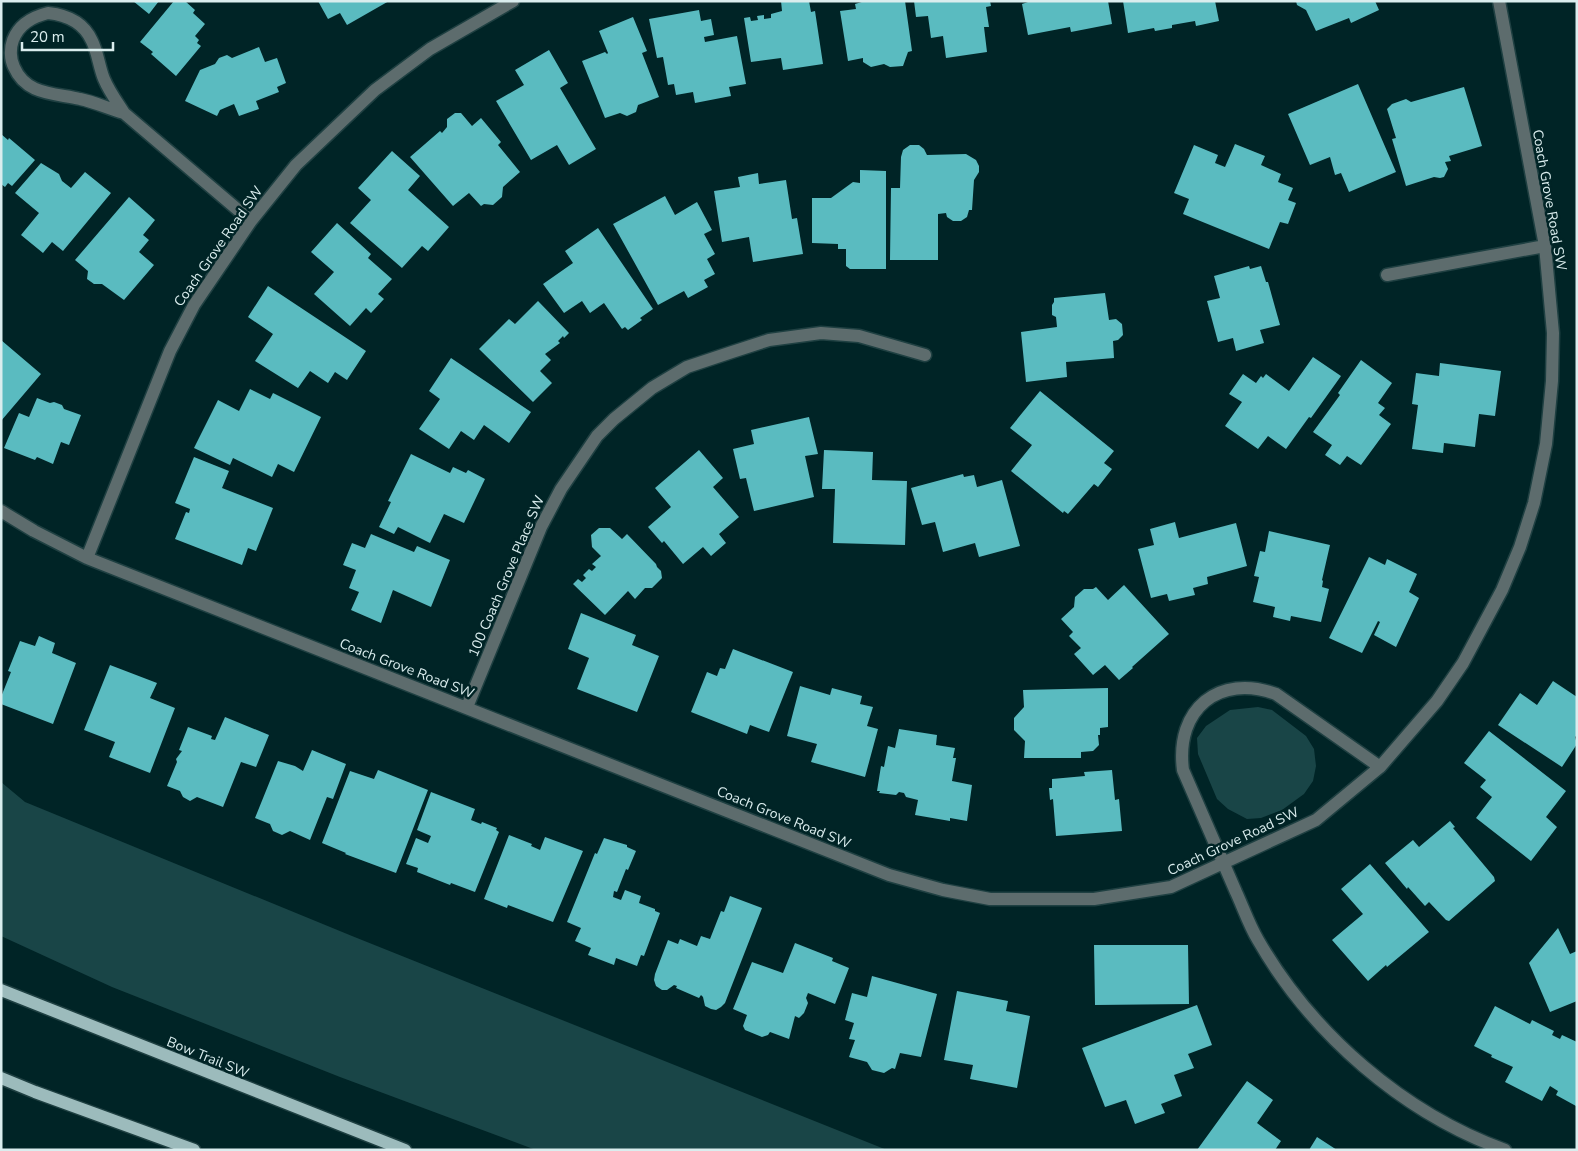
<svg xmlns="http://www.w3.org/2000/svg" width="1578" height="1151" font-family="'Nunito Sans',sans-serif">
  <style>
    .green { fill: #194547 }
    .building { fill: #5abbc0 }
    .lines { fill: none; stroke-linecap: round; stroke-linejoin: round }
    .minor-casing { stroke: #1f4042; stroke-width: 15 }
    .major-casing { stroke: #1f4042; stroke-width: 15 }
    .minor { stroke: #5d6c6d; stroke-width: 12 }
    .major { stroke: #9cbbbc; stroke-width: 12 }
    .labels { text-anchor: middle; stroke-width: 5; stroke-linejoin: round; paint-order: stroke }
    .street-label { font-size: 14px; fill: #daedee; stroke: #002426 }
  </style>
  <rect width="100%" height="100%" fill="#002426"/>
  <path class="green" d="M1258,707L1272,710L1306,736L1314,749L1316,766L1313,781L1304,794L1282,810L1261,818L1247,819L1228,809L1217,799L1198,754L1197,738L1206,726L1230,710Z
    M1,782L25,802L352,936L887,1150H536L340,1077L112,987L1,936Z"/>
  <path class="building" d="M133,1H159L149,14Z
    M174,1H185L195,10L193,13L205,24L195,36L199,40L197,43L201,46L176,76L151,54L153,52L140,42Z
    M318,1H389L347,25L340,13L328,19Z
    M781,1H809L811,12L815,11L823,64L783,70L781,58L751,62L744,18L750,17L751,21L758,20L757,16L764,15V19L771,18V14L782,11Z
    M865,1H905L912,51L908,52L903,66L890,67L884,64L871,67L863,62V58L848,61L840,11L856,9L855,4Z
    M914,1H990L991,6L986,7L989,27H984L987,52L946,58L943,36L931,38L928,16L916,17Z
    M1031,1H1108L1112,24L1071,32L1070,27L1028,35L1022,4Z
    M1123,1H1215L1219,21L1196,26L1195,21L1172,25V28L1155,31L1154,28L1128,33Z
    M1296,1H1375L1379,10L1351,23L1349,18L1316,31L1306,10L1297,5Z
    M699,10L701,21L711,19L714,35L704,37L705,42L737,36L746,84L729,87L731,96L695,103L693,92L676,95L674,84L668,85L663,57L657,58L649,19Z
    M633,17L647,51L642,53L659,97L638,105L636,112L627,116L620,113L605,118L582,61L605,52L607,54L608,53L599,31Z
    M259,47L265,62L277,58L286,83L277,87L279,92L256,101L259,109L239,116L234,104L220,110L217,116L185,101L200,70L215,64L219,58L227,55L232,58Z
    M549,50L568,83L560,88L596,149L569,165L557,145L531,160L496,101L524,85L515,70Z
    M1358,84L1396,172L1349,192L1341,173L1335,175L1330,157L1310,165L1288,114Z
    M1464,87L1482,146L1449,156L1451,161L1445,162L1448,169L1444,177L1440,178L1434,177L1406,186L1392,139L1396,138L1387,109L1392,104L1406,99L1411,102Z
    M455,113H461L472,126L481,118L501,142L498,145L520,172L503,187L502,197L493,205L484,204L481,206L469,193L453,206L410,157L440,131L442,133L447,127V119Z
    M1,134L8,140L9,138L35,160L12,186L8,183L5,187L1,184Z
    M1235,144L1265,156L1261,165L1281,174L1278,182L1293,188L1288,200L1296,203L1288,224L1280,222L1269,249L1183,214L1189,199L1174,193L1194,145L1218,155L1215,163L1225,167Z
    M910,145H919L924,149L927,155L966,154L976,160L979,166V172L974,180L972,210H969L967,217L961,221H953L947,217L946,213L938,214V260H890L891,188H900L901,157L903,150Z
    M392,151L420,176L408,190L449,227L428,251L422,246L402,268L350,223L371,200L358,188Z
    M41,163L59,174L62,181L71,188L85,172L111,193L63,251L52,242L43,253L21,235L39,213L15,193Z
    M860,170L886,171V269H850L846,266V249H838V244L812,243V198H831L853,182L860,183Z
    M758,173L759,184L786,180L792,219L797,218L803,254L753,262L749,237L722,242L714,191L740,187L738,177Z
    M665,196L675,215L697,202L712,230L704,234L715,254L707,259L715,274L704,280L708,287L688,298L684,291L658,305L613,224Z
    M129,197L155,220L143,235L149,240L139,252L154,265L124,300L102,284H94L87,279L88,271L75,260Z
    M337,223L371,254L368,258L392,279L378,294L384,299L371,313L366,308L350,326L314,294L334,272L311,252Z
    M598,228L653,309L640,318L642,320L628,330L625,327L622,329L604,303L590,313L582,301L564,313L543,284L573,263L565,251Z
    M1249,266L1250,269L1261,266L1266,282H1268L1280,325L1260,330L1264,343L1236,351L1233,338L1218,342L1207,301L1220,298L1214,276Z
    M268,286L366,351L347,380L335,372L328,383L310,371L298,388L255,361L273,334L248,317Z
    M1105,293L1109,320L1116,319L1122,324L1123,335L1118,340L1113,341L1114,358L1066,362L1067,377L1026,382L1021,332L1057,327L1056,317L1052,315V305L1054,302V298Z
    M538,301L569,333L564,338L563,336L558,341L560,343L545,354L551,360L540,371L552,383L533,402L479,349L509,319L515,324Z
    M1,340L41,374L1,421Z
    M1313,357L1341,376L1311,418L1309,417L1286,449L1268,436L1258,449L1225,426L1242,402L1229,394L1243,374L1256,383L1261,376L1263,378L1266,374L1289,391Z
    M451,358L531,412L509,443L484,425L474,440L461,431L449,449L419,429L440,399L429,391Z
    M1361,360L1392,383L1378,403L1385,408L1379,415L1391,424L1361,465L1347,456L1340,465L1325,455L1332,445L1313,432L1340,395L1338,393Z
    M1440,363L1501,371L1495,416L1479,414L1475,447L1444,443L1443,453L1412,449L1418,405L1412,404L1416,373L1439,376Z
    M250,389L270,399L273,393L321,417L294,472L278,464L272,477L233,458L230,465L194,448L218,400L239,411Z
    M1040,391L1114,451L1104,463L1112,469L1098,487L1094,484L1068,514L1064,511L1063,513L1011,471L1032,445L1010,428Z
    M37,398L50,403L54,402L62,405L64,409L81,415L69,445L61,442L53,464L37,457L35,460L4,448L19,413L29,417Z
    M809,417L818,454L805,456L814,497L754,511L746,478L740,479L733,449L754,444L751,430Z
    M699,450L723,478L713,487L739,517L719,534L726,543L711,556L703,547L683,564L664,541L662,543L648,527L671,507L655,488Z
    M824,450L873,452L872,480L907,481L905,545L833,543L835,489H822Z
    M411,454L450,473L453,467L466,473L468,470L485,479L464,523L444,514L430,543L398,527L394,534L379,527L391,502L388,501Z
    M194,457L229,471L222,488L273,508L256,551L248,548L242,565L175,539L186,512L189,513L190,509L175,503Z
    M963,474L964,477L974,475L977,487L1002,480L1020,546L979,557L975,543L943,552L935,522L922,525L911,488Z
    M1175,522L1179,538L1236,523L1247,566L1207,577L1208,584L1193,588L1195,595L1169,601L1167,594L1151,598L1138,549L1154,545L1150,529Z
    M599,528H610L622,539L627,534L656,564L657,567L661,571L662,578L652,588H645L635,599L628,591L605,615L573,584L578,579L582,582L586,578L583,575L589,569L592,571L596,567L592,564L601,556L592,547L591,535Z
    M1269,531L1330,545L1322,580L1323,581L1322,587L1329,589L1321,622L1291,616L1290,621L1273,617L1275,607L1253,602L1259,577L1254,576L1260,551L1265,552Z
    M371,534L414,552L417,546L450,560L431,607L393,590L381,623L351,610L359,592L349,588L356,570L343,565L352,543L365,548Z
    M1369,557L1385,565L1387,559L1417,574L1409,592L1419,598L1396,647L1374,635L1380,622L1378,621L1362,653L1329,638Z
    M1124,585L1169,634L1132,667L1133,668L1119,680L1105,665L1093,675L1074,654L1081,648L1069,636L1073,632L1061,619L1074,607L1075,597L1084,589H1093L1096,587L1108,600Z
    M581,613L636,635L632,645L659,656L637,712L577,689L589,658L568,649Z
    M39,636L55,643L52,653L76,663L53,724L1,704V697L11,672L8,671L20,641L35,646Z
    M733,649L793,672L769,732L750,725L747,734L691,712L707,672L717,676L720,668L725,669Z
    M110,665L157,683L150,698L175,708L150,773L109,757L115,742L84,730Z
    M1553,681L1577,697V735L1575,737L1577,744L1562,767L1498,725L1520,693L1537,705Z
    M800,686L830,695L832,688L862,696L860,704L873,707L867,726L878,729L865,777L811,762L817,744L787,736Z
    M1108,688V727L1100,728V735H1098L1099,745L1093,751L1081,752V758H1024L1025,741L1014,730V718L1024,707L1023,690Z
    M225,717L269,735L256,767L241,762L223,807L197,797L190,801L183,797L180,791L167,786L177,762L176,759L182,751L179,750L188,727L212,736L211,739L215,740Z
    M899,729L937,735L936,745L955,748L953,758H956L952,781L972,785L967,821L950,818V821L915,815L918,800L906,797L904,793L899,792L896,795L879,793L880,791H877L881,766L884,767L888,746L895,748Z
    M1489,731L1566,791L1546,817L1557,827L1531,861L1476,818L1492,797L1480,787L1486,780L1464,763Z
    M312,750L346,764L333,799L327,797L310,840L290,831L282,835L273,831L270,824L255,818L278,761L295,766L303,771Z
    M378,770L428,790L396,873L345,854L346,853L322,843L350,771L374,779Z
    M1112,770L1115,800L1119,799L1122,831L1056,836L1053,799L1050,800L1049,788H1052V779L1085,776L1084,772Z
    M431,792L475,809L471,820L481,824L482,822L497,828L496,830L499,832L475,892L451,883L450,885L417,872L418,868L406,864L416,838L428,843L431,836L417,830Z
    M1450,821L1455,827L1453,828L1494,877L1495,881L1449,921L1446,920L1429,902L1425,906L1408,887L1407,889L1385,863L1413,840L1419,847Z
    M509,835L532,844L531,846L540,850L545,837L583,851L553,922L508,905L507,908L484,899Z
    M604,838L627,845V847L636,851L628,870L626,869L617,892L614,891L613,897L621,900L625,890L641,896L639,903L655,909V911L660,913L644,956L641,955L637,966L616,958L614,965L588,955L591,948L575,941L581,928L567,922L595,853L597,854Z
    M1370,864L1429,932L1387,967L1386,965L1368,981L1332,940L1363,914L1341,889Z
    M730,896L762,908L725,1003L721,1007L716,1010L711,1009L705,1006L703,997L701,995L699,998L676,988L677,986L674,985L667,990H662L656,986L654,980L655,974L668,940L678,944L680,939L697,946L701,936L710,939L721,911L724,912Z
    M1558,928L1570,954L1577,951V1001L1550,1012L1529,963Z
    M795,943L833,958L832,961L849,968L835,1004L808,993L806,998L808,1003L804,1013L799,1018L795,1016L789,1039L770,1032L768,1035L762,1037L745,1030L743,1026L747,1015L733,1009L752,962L783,973Z
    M1094,945H1188L1189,1004L1095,1005Z
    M872,976L937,994L921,1057L900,1053L895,1069L892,1068L884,1073L872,1070L867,1062L849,1057L855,1040L849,1039L854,1023L845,1020L852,993L867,997Z
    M957,991L1008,1001L1006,1011L1030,1016L1017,1088L970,1079L973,1065L944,1060Z
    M1197,1005L1212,1045L1188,1054L1194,1068L1174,1075L1182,1096L1161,1104L1165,1113L1135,1124L1126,1100L1105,1107L1082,1048Z
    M1495,1006L1530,1024L1532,1020L1554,1031L1552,1035L1560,1039L1562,1035L1577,1042L1576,1106L1556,1095L1558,1091L1550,1086L1542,1101L1505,1082L1513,1067L1491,1057L1492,1055L1474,1046Z
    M1247,1081L1273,1100L1257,1123L1281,1141L1275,1150H1197Z
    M1317,1137L1337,1150H1309Z"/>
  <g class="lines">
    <g class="minor-casing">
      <path id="minor" d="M48,13C67,15 84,23 92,41C98,53 99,67 104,79C109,91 117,102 124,113C109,109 95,102 80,99C54,93 26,95 14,67C10,59 10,48 13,40C19,24 32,17 48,13Z
        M124,113L251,221
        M1387,275L1545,246
        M1,511L34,531L87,558L889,875L943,890L990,899H1094L1171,887L1316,820L1380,767L1437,701L1463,663L1502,590L1520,547L1534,503L1546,444L1552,381L1553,333L1545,246L1499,1
        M87,558L170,351L194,305L251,221L296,165L375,90L430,49L513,1
        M467,707L541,527L561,489L597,436L614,419L652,388L687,367L732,352L769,340L821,333L859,336L925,355
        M1380,767L1276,694C1219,673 1175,709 1183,770C1200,810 1218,851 1236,892C1243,907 1249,925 1258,940C1312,1034 1403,1113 1505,1150"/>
    </g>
    <g class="major-casing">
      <path id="major" d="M1,990L405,1150
        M1,1078L35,1092L194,1150"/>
    </g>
    <use href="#minor" class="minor"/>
    <use href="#major" class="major"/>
  </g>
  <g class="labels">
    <g class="street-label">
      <text transform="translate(1550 200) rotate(80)" y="5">Coach Grove Road SW</text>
      <text transform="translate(218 246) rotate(-55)" y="5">Coach Grove Road SW</text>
      <text transform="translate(506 576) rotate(-67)" y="5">100 Coach Grove Place SW</text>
      <text transform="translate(407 668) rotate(21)" y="5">Coach Grove Road SW</text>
      <text transform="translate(784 817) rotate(22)" y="5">Coach Grove Road SW</text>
      <text transform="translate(1233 841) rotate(-25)" y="5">Coach Grove Road SW</text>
      <text transform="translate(208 1057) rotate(22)" y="5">Bow Trail SW</text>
    </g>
  </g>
  <rect width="1578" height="1151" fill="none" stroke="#daedee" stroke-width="5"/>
  <path d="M22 42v8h91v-8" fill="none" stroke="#daedee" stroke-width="2.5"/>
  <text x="30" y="42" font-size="15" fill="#daedee" stroke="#002426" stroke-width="4" paint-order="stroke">20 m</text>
</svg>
